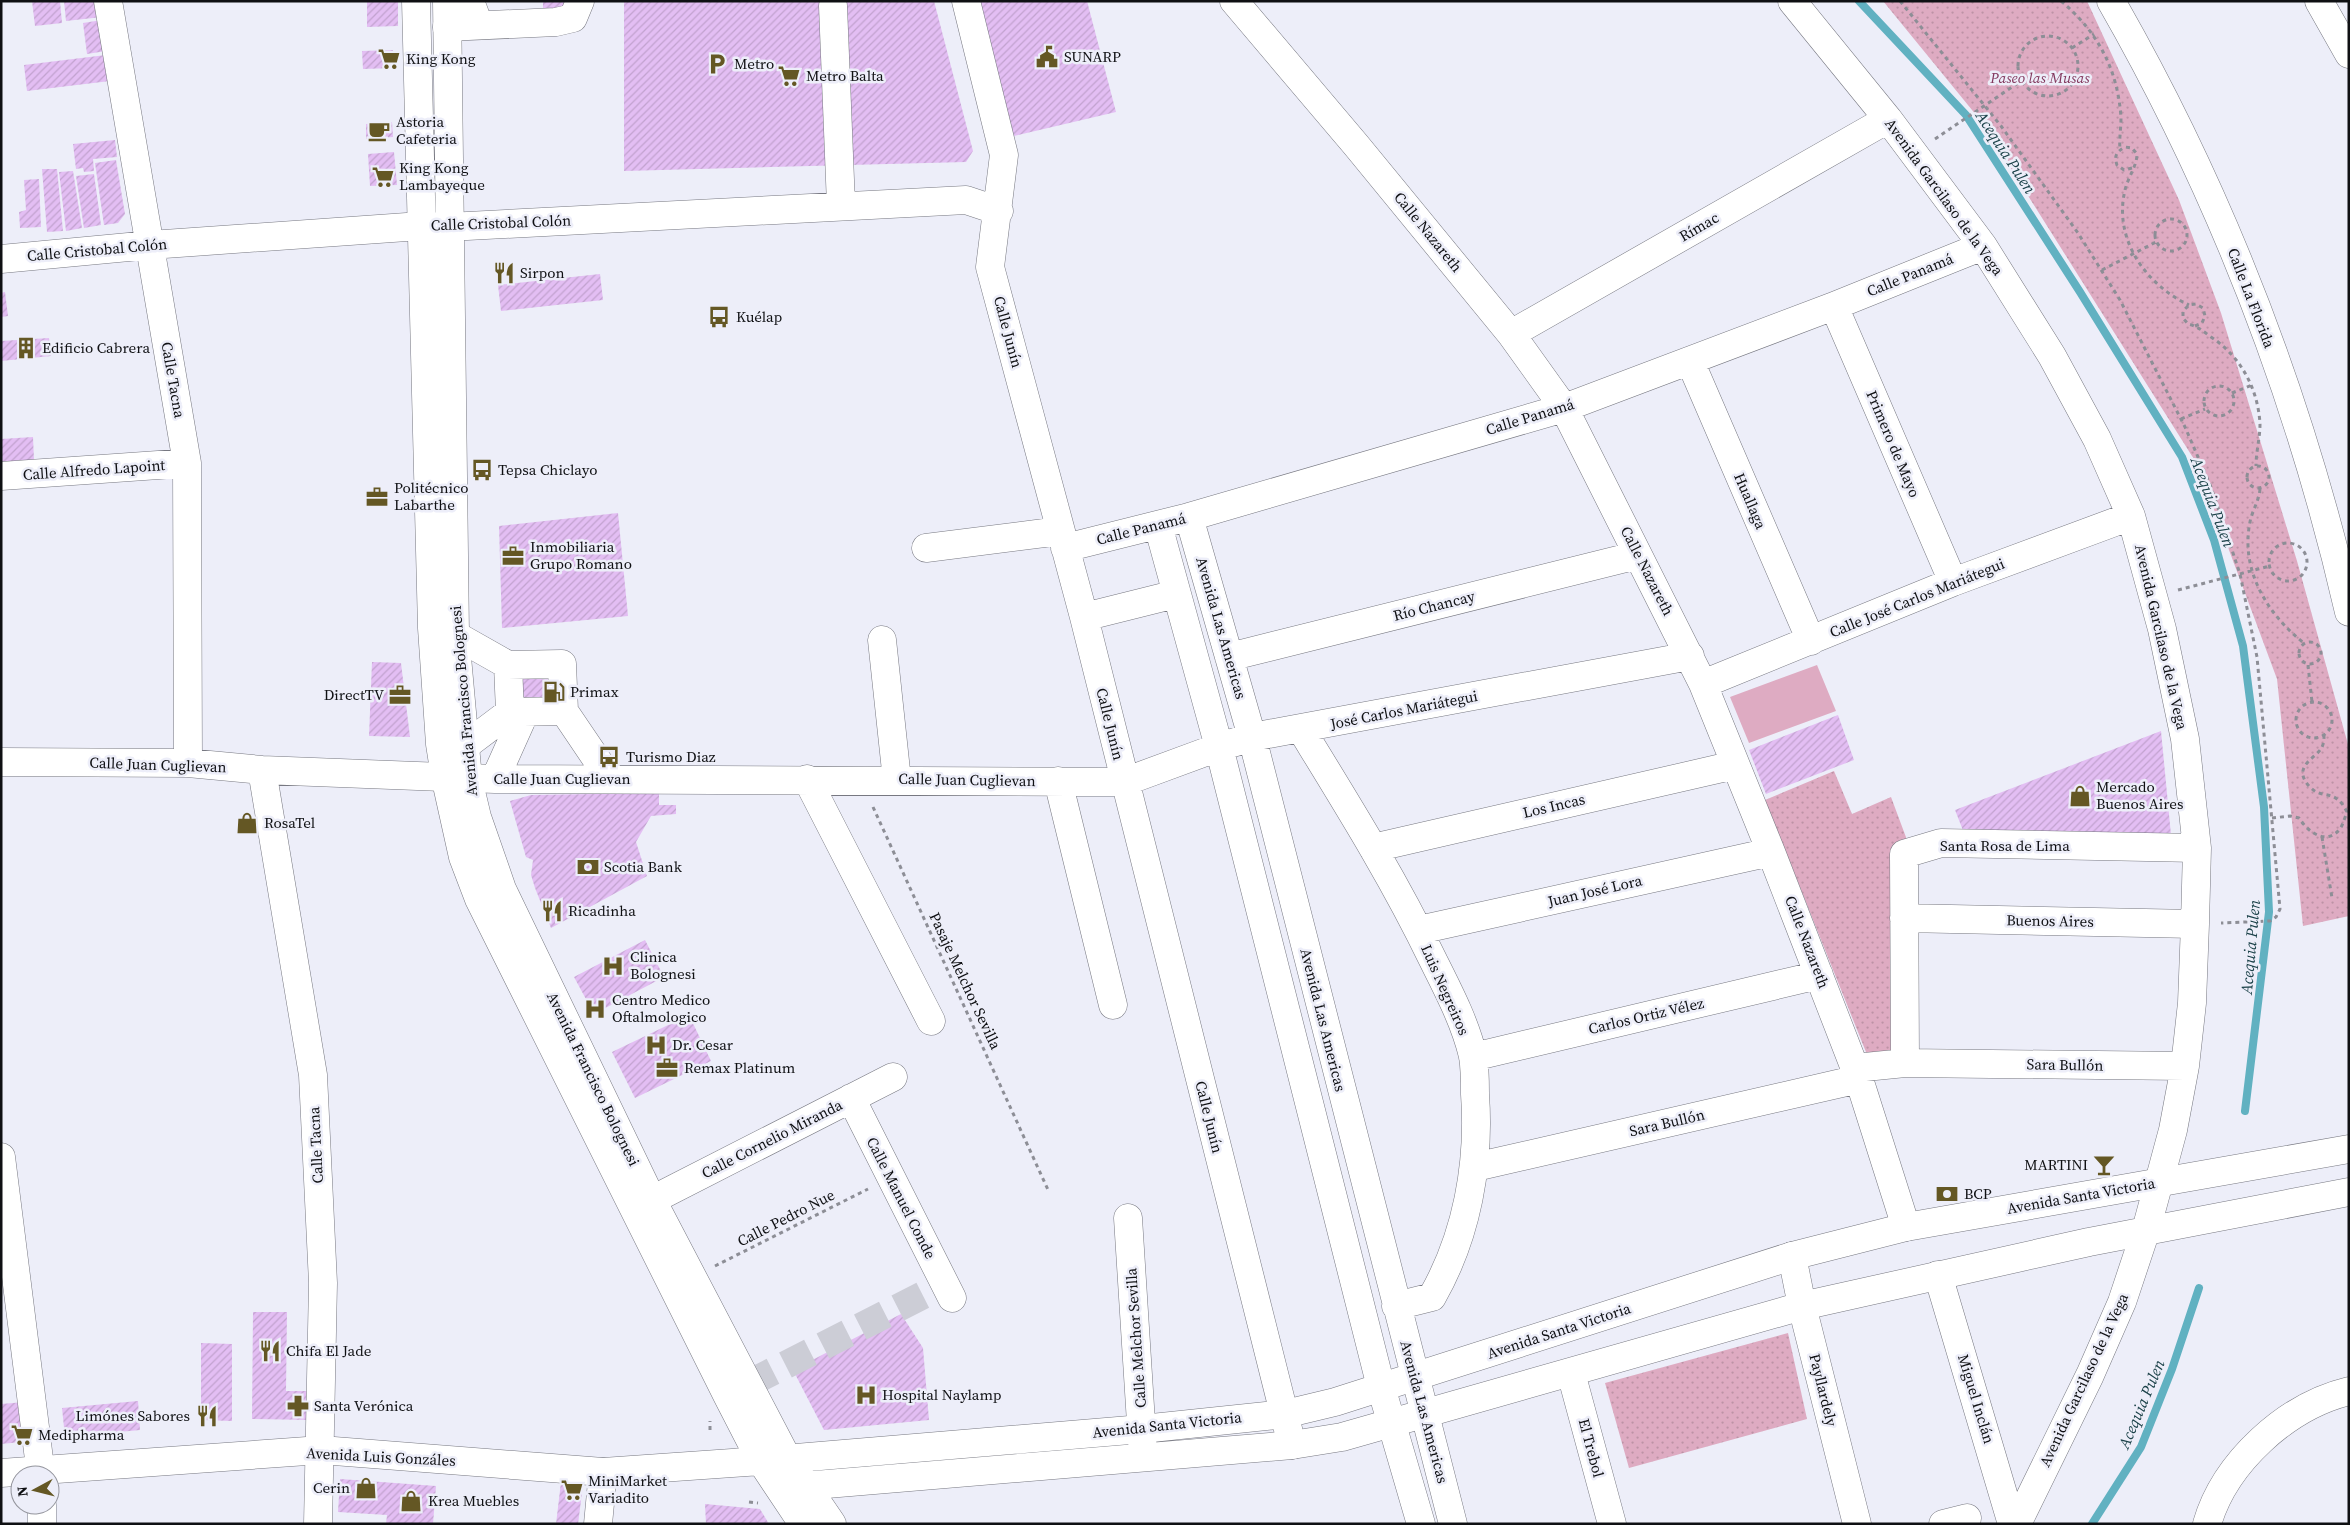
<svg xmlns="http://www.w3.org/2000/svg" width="2350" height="1525" font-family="'Source Serif 4',serif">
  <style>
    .park { fill: url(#park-dots) }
    .garden { fill: #deabc2 }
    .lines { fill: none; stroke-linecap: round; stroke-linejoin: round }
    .stream { stroke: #61b1c1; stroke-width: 8 }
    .building { fill: url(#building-hatch) }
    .minor-tunnel { stroke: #cccdd6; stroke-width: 28; stroke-dasharray: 28 14; stroke-linecap: butt }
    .minor-casing { stroke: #777881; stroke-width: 29 }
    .major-casing { stroke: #777881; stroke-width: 29 }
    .path { stroke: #8d8e96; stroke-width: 3; stroke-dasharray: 4 4; stroke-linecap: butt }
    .minor { stroke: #fff; stroke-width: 28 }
    .major { stroke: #fff; stroke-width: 28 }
    .labels { text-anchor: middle; stroke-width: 5; stroke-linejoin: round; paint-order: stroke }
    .poi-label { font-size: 15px; fill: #0f1013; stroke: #edeef9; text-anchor: start }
    .park-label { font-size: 15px; font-style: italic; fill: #83395f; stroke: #edeef9 }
    .street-label { font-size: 15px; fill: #0f1013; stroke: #edeef9 }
    .water-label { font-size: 16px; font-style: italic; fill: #1d434a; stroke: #edeef9 }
  </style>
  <defs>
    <pattern id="park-dots" width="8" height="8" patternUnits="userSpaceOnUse" patternTransform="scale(1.25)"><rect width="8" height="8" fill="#deabc2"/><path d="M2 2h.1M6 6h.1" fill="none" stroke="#bd92a6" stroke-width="1.8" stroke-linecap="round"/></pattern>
    <pattern id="building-hatch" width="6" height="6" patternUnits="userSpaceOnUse" patternTransform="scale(1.25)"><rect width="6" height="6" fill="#e3bef3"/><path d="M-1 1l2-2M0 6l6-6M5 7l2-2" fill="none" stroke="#c2a2cf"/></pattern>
  </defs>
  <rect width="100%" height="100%" fill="#edeef9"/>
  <path class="park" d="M1883,1H2087L2179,200L2221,313L2297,561L2349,748V916L2303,926L2277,679L2197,464L1981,121Z
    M1834,771L1852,814L1891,797L1910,848L1895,1043L1890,1056L1868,1057L1765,800Z
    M1788,1333L1807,1419L1629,1468L1605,1383Z"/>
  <path class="garden" d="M1817,665L1836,711L1749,743L1730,697Z"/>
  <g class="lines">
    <path class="stream" d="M1859,1L1966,115L2080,292L2182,457L2214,540L2243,646L2264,807L2269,912L2245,1111
      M2092,1524L2141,1447L2172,1369L2199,1288"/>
  </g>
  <path class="building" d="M32,1H60L62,23L35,26Z
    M64,1H100L102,17L66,21Z
    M367,1H398V26L367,27Z
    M543,1H568V14H543Z
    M624,1H934L973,151L966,162L624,171Z
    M977,1H1087L1116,112L1014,136Z
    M102,20L106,51L87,54L83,23Z
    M393,50L394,68L363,69L362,51Z
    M106,55L110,81L27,91L24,65Z
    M392,122L393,137L366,139V124Z
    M115,140L117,157L93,159L94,171L84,172L83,168L76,169L73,144Z
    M394,152L397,185L370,186L368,154Z
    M116,160L125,214L118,223L104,225L95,163Z
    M42,169H57L63,231L47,232Z
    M73,171L82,228L66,231L59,172Z
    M94,174L101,225L84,228L76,176Z
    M39,179L41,227L20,228L19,212L26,210L24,180Z
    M600,274L603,300L501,311L498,285Z
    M5,292L8,316L1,317V293Z
    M49,338L51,356L1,361V341Z
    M33,437L34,460L1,462V439Z
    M618,513L628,616L502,628L499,526Z
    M372,662L401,663L410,737L369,736Z
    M499,662H565V703H499Z
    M1838,715L1854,760L1766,794L1749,750Z
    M2161,731L2171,835L1964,833L1955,810Z
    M659,793V805H676V814L651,816L636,842L647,876L551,928L535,888L531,875L533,860L526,857L510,801L531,795Z
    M645,940L664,977L594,1014L574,977Z
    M689,1015L711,1061L635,1098L612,1052Z
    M253,1312H287L286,1391H311V1420L252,1419Z
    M901,1314L923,1348L929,1420L824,1430L793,1370Z
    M201,1343L232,1344V1421L201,1420Z
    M138,1401L140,1430L65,1437L62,1408Z
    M25,1402L28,1432L21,1442L1,1444V1404Z
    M340,1479L436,1486L433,1524H386L387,1515L338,1512Z
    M561,1482L583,1485L578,1524H556Z
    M705,1504L760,1509L769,1524H706Z"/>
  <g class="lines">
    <path class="minor-tunnel" d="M748,1384L945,1284"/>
    <g class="minor-casing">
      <path id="minor" d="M108,1L187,463L188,763
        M470,1L479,25
        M966,1L1004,155L990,267L1084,617L1292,1445
        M1234,1L1356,145L1511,334L1564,408L1703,684L1771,852L1859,1079L1906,1227
        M1792,1L1888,119L1983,246L2052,356L2097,439L2131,516L2162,629L2185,739L2197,848L2195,924L2192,1003L2185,1066L2173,1130L2146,1230L2122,1302L2090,1375L2017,1524
        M2111,1C2220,191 2300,399 2349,612
        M2319,1L2349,54
        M833,6L841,205
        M447,27L556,22L573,18L580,1
        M1,259L150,245L421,226L448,227L966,200L999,211
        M1834,306L1953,582
        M1511,334L1888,119
        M1690,361L1811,641
        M1,476L187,463
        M1189,517L1252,737L1453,1524
        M1158,525L1219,747L1381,1387L1421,1524
        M926,548L1060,531
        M1065,548L1189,517L1564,408L1834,306L1983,246
        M1084,617L1176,594
        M455,635L508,665L510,712L465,746
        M882,640L897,780
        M1229,657L1638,555
        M508,665L562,664L564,711
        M1703,684L1953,582L2131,516
        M510,712L564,711L610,779
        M1301,729C1347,804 1394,879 1432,958C1448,990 1465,1022 1473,1056C1475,1068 1475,1082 1475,1094C1480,1164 1467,1236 1432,1297L1396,1306
        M1,762L188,763L262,770L495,779L1124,782L1219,747L1252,737L1690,656
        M262,770L313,1075L323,1283L318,1524
        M495,779L525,712
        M807,779L931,1021
        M1058,781L1113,1005
        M1373,848L1735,765
        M1904,918L2195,924
        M1419,930L1771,852
        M1473,1057L1819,975
        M1905,1063L1904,854L1941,843L2197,848
        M1855,1068L1905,1063L2185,1066
        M851,1098L952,1298
        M1,1157L41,1475
        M1475,1167L1859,1079
        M652,1200L893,1077
        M1128,1218L1143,1454
        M1792,1256L1802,1306L1857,1524
        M1938,1275L2012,1524
        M1571,1373L1612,1524
        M42,1505V1524
        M598,1524L603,1472
        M1943,1524L1967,1518
        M2207,1524C2225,1462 2287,1406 2349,1391"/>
    </g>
    <g class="major-casing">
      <path id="major" d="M416,1L432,628L440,744L445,776L463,857L479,899L727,1395L761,1461L803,1524
        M447,1L455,635L468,779L477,817L502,889L652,1200L787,1458L832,1524
        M1,1473L321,1450L603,1472L761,1461L1142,1429L1285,1414L1335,1402L1792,1256L1906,1227L2349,1149
        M791,1487L1292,1445L1342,1437L1802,1306L2089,1242L2349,1192"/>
    </g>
    <path class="path" d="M1900,1L2001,126L2078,233L2120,300L2185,427L2211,487L2240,574L2257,657L2280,909L2276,917L2270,921L2221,923
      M2061,1C2098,32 2118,70 2121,118C2121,129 2119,139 2120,149
      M2018 66a30 30 0 1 1 60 0a30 30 0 1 1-60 0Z
      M2072,48L2094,34
      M1935,139L2021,81
      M2132,168L2124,170L2117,165C2114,156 2116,152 2125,147L2132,148L2137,154C2137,166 2128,177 2125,190C2113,239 2146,285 2189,305
      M2155 235a16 16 0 1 1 32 0a16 16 0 1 1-32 0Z
      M2102,270L2156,242
      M2195,326L2202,323L2205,316L2203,308L2196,304L2189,305L2183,311V318L2188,324C2197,326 2203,331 2211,337C2240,356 2258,388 2260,424C2260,438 2256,452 2256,466
      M2204 401a15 15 0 1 1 30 0a15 15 0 1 1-30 0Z
      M2232,393L2252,385
      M2181,419L2205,409
      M2247 477a11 11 0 1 1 22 0a11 11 0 1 1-22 0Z
      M2260,489C2259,501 2252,511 2250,522C2240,571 2268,615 2305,644
      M2269 562a19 19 0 1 1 38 0a19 19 0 1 1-38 0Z
      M2178,590L2270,566
      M2299 653a11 11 0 1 1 22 0a11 11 0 1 1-22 0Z
      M2308,665L2312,702
      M2296 720a18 18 0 1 1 36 0a18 18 0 1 1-36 0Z
      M2324,735C2324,738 2324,743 2322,747C2317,758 2291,766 2309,786C2322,801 2335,787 2347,812
      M873,807L1049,1192
      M2272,818L2290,816L2299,818C2308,832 2326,846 2340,829C2344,823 2345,815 2348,811
      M2322,837L2332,898
      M715,1266L868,1189
      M710,1430V1421
      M749,1502L758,1503"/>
    <use href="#minor" class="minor"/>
    <use href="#major" class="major"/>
  </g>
  <defs>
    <g id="civic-bare" transform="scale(1.725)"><path d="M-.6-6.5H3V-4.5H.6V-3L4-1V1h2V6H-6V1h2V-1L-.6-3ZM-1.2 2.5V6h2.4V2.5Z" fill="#645724" stroke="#edeef9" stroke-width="2.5" paint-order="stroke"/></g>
    <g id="supermarket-bare" transform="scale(1.725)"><path d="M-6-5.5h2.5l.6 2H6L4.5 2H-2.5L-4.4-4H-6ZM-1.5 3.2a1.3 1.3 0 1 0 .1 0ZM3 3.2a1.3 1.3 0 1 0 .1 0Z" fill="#645724" stroke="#edeef9" stroke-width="2.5" paint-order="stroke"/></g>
    <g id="parking-bare" transform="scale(1.725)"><path d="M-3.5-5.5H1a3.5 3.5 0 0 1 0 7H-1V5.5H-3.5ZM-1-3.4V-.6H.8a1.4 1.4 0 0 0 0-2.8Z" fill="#645724" stroke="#edeef9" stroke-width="2.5" paint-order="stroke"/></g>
    <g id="cafe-bare" transform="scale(1.725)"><path d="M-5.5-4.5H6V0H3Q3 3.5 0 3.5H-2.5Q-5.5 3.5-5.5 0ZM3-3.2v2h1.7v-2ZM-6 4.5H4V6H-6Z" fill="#645724" stroke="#edeef9" stroke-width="2.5" paint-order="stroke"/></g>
    <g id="restaurant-bare" transform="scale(1.725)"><path d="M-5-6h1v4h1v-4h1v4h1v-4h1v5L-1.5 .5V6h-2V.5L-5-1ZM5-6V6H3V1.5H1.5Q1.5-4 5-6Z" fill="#645724" stroke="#edeef9" stroke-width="2.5" paint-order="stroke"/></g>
    <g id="bus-bare" transform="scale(1.725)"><path d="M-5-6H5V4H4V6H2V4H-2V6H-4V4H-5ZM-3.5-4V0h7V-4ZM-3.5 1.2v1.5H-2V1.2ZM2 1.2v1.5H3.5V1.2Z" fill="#645724" stroke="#edeef9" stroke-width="2.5" paint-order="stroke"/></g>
    <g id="building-bare" transform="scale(1.725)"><path d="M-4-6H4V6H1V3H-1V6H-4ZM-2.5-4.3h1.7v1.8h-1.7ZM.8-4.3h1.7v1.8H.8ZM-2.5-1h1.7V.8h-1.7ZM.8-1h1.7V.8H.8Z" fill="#645724" stroke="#edeef9" stroke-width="2.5" paint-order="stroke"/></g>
    <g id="office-bare" transform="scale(1.725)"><path d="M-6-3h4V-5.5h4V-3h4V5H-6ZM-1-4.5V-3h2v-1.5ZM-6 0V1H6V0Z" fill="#645724" stroke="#edeef9" stroke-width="2.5" paint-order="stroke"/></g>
    <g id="fuel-bare" transform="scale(1.725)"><path d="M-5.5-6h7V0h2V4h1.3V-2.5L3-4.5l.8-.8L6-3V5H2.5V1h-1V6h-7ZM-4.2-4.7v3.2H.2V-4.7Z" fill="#645724" stroke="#edeef9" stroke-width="2.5" paint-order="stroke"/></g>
    <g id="shop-bare" transform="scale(1.725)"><path d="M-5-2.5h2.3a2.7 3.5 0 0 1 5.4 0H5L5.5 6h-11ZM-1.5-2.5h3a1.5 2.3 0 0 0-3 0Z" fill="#645724" stroke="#edeef9" stroke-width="2.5" paint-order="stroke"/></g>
    <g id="bank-bare" transform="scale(1.725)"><path d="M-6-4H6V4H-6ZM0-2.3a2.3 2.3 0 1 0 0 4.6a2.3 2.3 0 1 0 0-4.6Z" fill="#645724" stroke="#edeef9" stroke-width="2.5" paint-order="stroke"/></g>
    <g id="hospital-bare" transform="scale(1.725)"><path d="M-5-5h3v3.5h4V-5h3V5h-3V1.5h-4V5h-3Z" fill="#645724" stroke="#edeef9" stroke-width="2.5" paint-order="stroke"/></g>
    <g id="bar-bare" transform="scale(1.725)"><path d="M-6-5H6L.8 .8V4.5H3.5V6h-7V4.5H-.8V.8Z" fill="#645724" stroke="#edeef9" stroke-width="2.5" paint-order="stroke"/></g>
    <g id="pharmacy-bare" transform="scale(1.725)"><path d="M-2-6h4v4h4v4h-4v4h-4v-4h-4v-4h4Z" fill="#645724" stroke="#edeef9" stroke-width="2.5" paint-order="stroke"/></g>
  </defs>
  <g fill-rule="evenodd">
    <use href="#civic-bare" x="1047" y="57"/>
    <use href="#supermarket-bare" x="389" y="59"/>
    <use href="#parking-bare" x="717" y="64"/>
    <use href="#supermarket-bare" x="789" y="76"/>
    <use href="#cafe-bare" x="379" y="131"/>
    <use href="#supermarket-bare" x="383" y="177"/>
    <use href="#restaurant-bare" x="504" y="273"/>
    <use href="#bus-bare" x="719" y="317"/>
    <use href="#building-bare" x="26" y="348"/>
    <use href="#bus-bare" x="482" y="470"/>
    <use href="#office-bare" x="377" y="497"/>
    <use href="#office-bare" x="513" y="556"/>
    <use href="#fuel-bare" x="554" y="692"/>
    <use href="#office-bare" x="400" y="695"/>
    <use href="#bus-bare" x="609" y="757"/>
    <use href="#shop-bare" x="2080" y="796"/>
    <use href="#shop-bare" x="247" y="823"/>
    <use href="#bank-bare" x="588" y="867"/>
    <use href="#restaurant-bare" x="552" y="911"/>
    <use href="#hospital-bare" x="613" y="966"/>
    <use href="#hospital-bare" x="595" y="1009"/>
    <use href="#hospital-bare" x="656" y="1045"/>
    <use href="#office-bare" x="667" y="1068"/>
    <use href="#bar-bare" x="2104" y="1165"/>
    <use href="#bank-bare" x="1947" y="1194"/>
    <use href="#restaurant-bare" x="270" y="1351"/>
    <use href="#hospital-bare" x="866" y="1395"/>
    <use href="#pharmacy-bare" x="298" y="1406"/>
    <use href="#restaurant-bare" x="207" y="1416"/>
    <use href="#supermarket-bare" x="22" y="1435"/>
    <use href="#shop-bare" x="366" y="1488"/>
    <use href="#supermarket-bare" x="572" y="1490"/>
    <use href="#shop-bare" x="411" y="1501"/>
  </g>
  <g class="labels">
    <g class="poi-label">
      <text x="1064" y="62">SUNARP</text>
      <text x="406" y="64">King Kong</text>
      <text x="734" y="69">Metro</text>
      <text x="806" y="81">Metro Balta</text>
      <text x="396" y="127">Astoria<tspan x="396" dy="17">Cafeteria</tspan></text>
      <text x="399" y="173">King Kong<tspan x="399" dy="17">Lambayeque</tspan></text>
      <text x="520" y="278">Sirpon</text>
      <text x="736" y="322">Kuélap</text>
      <text x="42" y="353">Edificio Cabrera</text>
      <text x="498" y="475">Tepsa Chiclayo</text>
      <text x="394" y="493">Politécnico<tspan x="394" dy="17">Labarthe</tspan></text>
      <text x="530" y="552">Inmobiliaria<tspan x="530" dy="17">Grupo Romano</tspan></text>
      <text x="570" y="697">Primax</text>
      <text x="384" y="700" text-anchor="end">DirectTV</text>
      <text x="626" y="762">Turismo Diaz</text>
      <text x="2096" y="792">Mercado<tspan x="2096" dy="17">Buenos Aires</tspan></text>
      <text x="264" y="828">RosaTel</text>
      <text x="604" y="872">Scotia Bank</text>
      <text x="568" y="916">Ricadinha</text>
      <text x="630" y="962">Clinica<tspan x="630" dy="17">Bolognesi</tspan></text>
      <text x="612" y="1005">Centro Medico<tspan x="612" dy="17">Oftalmologico</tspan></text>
      <text x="672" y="1050">Dr. Cesar</text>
      <text x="684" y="1073">Remax Platinum</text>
      <text x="2088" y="1170" text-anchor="end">MARTINI</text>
      <text x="1964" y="1199">BCP</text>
      <text x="286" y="1356">Chifa El Jade</text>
      <text x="882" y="1400">Hospital Naylamp</text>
      <text x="314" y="1411">Santa Verónica</text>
      <text x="190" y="1421" text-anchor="end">Limónes Sabores</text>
      <text x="38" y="1440">Medipharma</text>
      <text x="588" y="1486">MiniMarket<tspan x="588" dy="17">Variadito</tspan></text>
      <text x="350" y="1493" text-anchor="end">Cerin</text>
      <text x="428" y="1506">Krea Muebles</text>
    </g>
    <g class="park-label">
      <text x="2040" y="83">Paseo las Musas</text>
    </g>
    <g class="street-label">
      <text transform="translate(1944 197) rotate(54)" y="5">Avenida Garcilaso de la Vega</text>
      <text transform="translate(501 223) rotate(-2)" y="5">Calle Cristobal Colón</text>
      <text transform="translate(1699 227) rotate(-30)" y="5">Rímac</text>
      <text transform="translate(1428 232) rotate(51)" y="5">Calle Nazareth</text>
      <text transform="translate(97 250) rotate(-5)" y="5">Calle Cristobal Colón</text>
      <text transform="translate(1910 275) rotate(-22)" y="5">Calle Panamá</text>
      <text transform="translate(2251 298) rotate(69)" y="5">Calle La Florida</text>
      <text transform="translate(1008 332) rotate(75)" y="5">Calle Junín</text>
      <text transform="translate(173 380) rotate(80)" y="5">Calle Tacna</text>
      <text transform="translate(1530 417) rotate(-17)" y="5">Calle Panamá</text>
      <text transform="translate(1893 444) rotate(67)" y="5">Primero de Mayo</text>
      <text transform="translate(94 470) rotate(-4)" y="5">Calle Alfredo Lapoint</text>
      <text transform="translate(1750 501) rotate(67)" y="5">Huallaga</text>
      <text transform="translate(1141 529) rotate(-14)" y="5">Calle Panamá</text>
      <text transform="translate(1647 571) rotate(63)" y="5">Calle Nazareth</text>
      <text transform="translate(1917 598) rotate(-22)" y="5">Calle José Carlos Mariátegui</text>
      <text transform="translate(1434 606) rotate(-14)" y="5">Río Chancay</text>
      <text transform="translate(1221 628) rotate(74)" y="5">Avenida Las Americas</text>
      <text transform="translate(2161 637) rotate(77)" y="5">Avenida Garcilaso de la Vega</text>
      <text transform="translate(464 701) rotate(-95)" y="5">Avenida Francisco Bolognesi</text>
      <text transform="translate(1404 710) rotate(-11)" y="5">José Carlos Mariátegui</text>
      <text transform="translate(1110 724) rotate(76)" y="5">Calle Junín</text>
      <text transform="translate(158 765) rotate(2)" y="5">Calle Juan Cuglievan</text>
      <text x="562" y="784">Calle Juan Cuglievan</text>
      <text transform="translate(967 780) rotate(1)" y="5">Calle Juan Cuglievan</text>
      <text transform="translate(1554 806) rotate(-13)" y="5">Los Incas</text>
      <text x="2005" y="851">Santa Rosa de Lima</text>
      <text transform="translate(1595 891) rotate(-13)" y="5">Juan José Lora</text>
      <text transform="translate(2050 921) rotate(1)" y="5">Buenos Aires</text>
      <text transform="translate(1807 942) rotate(69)" y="5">Calle Nazareth</text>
      <text transform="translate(965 981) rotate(65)" y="5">Pasaje Melchor Sevilla</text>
      <text transform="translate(1445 990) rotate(66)" y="5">Luis Negreiros</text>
      <text transform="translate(1646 1016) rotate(-13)" y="5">Carlos Ortiz Vélez</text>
      <text transform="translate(1323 1020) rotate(76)" y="5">Avenida Las Americas</text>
      <text transform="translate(2065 1065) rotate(1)" y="5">Sara Bullón</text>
      <text transform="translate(593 1079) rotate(64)" y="5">Avenida Francisco Bolognesi</text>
      <text transform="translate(1209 1117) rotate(76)" y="5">Calle Junín</text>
      <text transform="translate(1667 1123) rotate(-13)" y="5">Sara Bullón</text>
      <text transform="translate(772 1139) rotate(-27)" y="5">Calle Cornelio Miranda</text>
      <text transform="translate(316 1145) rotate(-93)" y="5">Calle Tacna</text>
      <text transform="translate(2081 1196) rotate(-10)" y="5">Avenida Santa Victoria</text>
      <text transform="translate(901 1198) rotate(63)" y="5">Calle Manuel Conde</text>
      <text transform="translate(786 1218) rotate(-27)" y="5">Calle Pedro Nue</text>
      <text transform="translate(1559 1331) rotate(-18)" y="5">Avenida Santa Victoria</text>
      <text transform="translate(1136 1338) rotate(-94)" y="5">Calle Melchor Sevilla</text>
      <text transform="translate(2084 1380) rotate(-65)" y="5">Avenida Garcilaso de la Vega</text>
      <text transform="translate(1823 1390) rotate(76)" y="5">Payllardely</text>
      <text transform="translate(1976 1399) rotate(73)" y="5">Miguel Inclán</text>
      <text transform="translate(1424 1412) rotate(75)" y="5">Avenida Las Americas</text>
      <text transform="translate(1167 1425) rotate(-6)" y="5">Avenida Santa Victoria</text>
      <text transform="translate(1591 1448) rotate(75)" y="5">El Trebol</text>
      <text transform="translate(381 1457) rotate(3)" y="5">Avenida Luis Gonzáles</text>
    </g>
    <g class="water-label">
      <text transform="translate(2006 152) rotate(57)" y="6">Acequia Pulen</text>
      <text transform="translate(2213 502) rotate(69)" y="6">Acequia Pulen</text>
      <text transform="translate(2250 947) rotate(-85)" y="6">Acequia Pulen</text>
      <text transform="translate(2141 1404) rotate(-67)" y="6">Acequia Pulen</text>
    </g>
  </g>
  <rect width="2350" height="1525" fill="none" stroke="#0f1013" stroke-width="5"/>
  <g transform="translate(35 1490) rotate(263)"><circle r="24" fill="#edeef9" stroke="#94959d"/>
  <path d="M0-4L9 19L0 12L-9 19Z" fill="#645724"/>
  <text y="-8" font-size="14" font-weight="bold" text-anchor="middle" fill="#0f1013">N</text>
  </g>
</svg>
